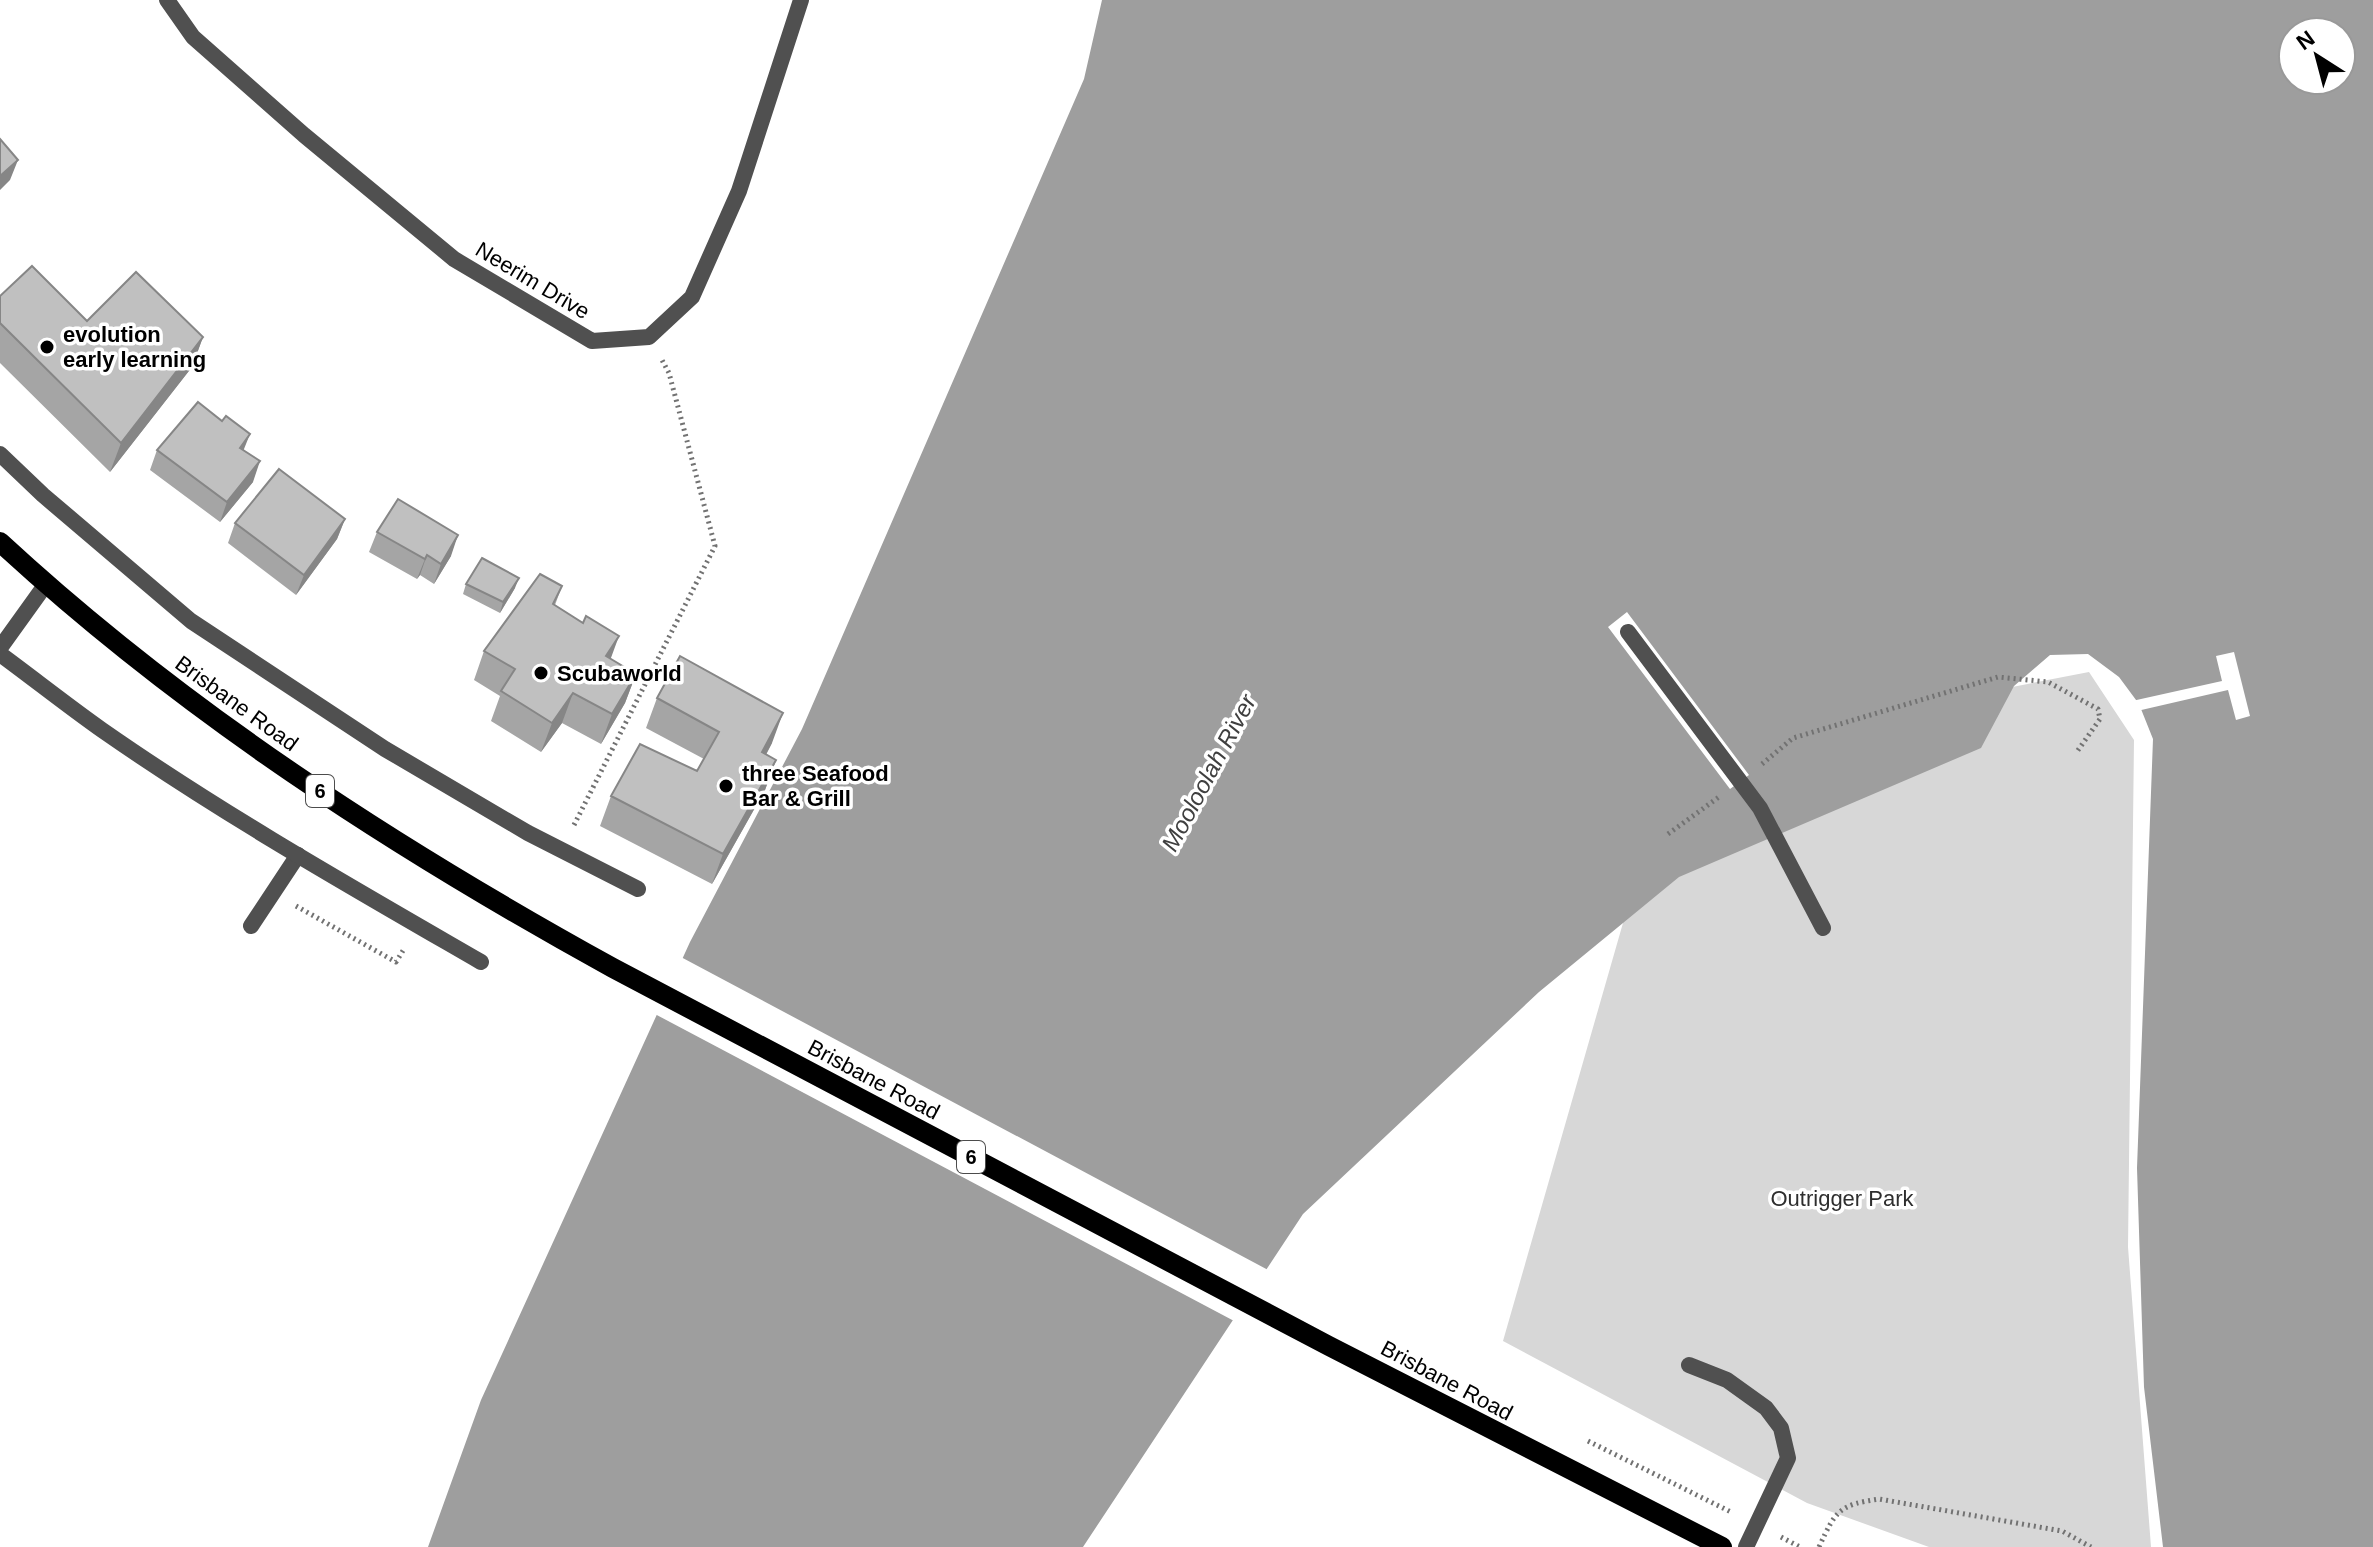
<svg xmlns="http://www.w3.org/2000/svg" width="2373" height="1547" font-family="Arial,sans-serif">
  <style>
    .green { fill: #d7d7d7 }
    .water { fill: #9e9e9e; fill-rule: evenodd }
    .pier { fill: #fff }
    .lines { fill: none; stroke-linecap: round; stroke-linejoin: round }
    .path { stroke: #727272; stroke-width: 5; stroke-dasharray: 2 4; stroke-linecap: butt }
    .lane { stroke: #505050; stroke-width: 16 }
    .street { stroke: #505050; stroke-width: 16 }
    .primary { stroke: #000; stroke-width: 20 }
    .wall { fill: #a5a5a5 }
    .shaded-wall { fill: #868686 }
    .building { fill: #c0c0c0; stroke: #868686; stroke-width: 2 }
    .poi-dot { fill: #000; stroke: #fff; stroke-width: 3 }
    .labels { text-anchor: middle; stroke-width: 7; stroke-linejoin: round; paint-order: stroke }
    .shield { fill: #fff; stroke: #4c4c4c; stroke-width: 2 }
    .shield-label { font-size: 20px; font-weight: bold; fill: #000 }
    .street-label { font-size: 22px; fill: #000; stroke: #fff }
    .poi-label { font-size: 22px; font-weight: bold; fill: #000; stroke: #fff; text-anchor: start }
    .park-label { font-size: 22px; fill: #2e2e2e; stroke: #fff }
    .water-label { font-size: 24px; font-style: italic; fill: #3f3f3f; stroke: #fff }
  </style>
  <rect width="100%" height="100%" fill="#fff"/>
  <path class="green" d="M2089,672L2134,740L2128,1247L2151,1547H1929L1807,1503L1503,1341L1654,815L1760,736Z"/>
  <path class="water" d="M1102,0H2373V1547H2163L2144,1387L2137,1168L2153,739L2139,704L2119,677L2088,654L2050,655L2014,686L1981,748L1679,877L1539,992L1303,1214L1083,1547H428L481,1400L690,942L802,729L1084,79ZM2293,32H2341V80H2293Z"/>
  <path class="pier" d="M1627,612L1749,775L1730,789L1608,627Z
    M2234,652L2250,716L2236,720L2228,690L2137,711L2132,701L2222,681L2216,656Z
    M679,956L1270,1271L1236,1322L653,1013Z"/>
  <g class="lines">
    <path class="path" d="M1762,764L1793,738L1998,677L2048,682L2098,709L2100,719L2076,753
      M574,825L715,546L669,373L662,360
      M1668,834L1719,797
      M296,906L396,962L404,949
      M1588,1441L1733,1513
      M1781,1537L1800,1547
      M1819,1547C1836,1510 1839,1505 1879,1499L2062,1531L2091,1547"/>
    <path class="lane" d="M1628,632L1760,808L1823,928
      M251,926L298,855
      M1689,1365L1727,1380L1766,1408L1781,1428L1788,1458L1746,1547"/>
    <path class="street" d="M167,0L193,37L304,135L454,259L592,341L649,337L692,297L739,191L801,0
      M0,454L43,495L191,621L385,749L528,833L638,889
      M0,648L46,584
      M0,654C34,679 68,706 102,730C224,815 353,888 481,962"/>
    <path class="primary" d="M0,542C184,712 395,848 613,968L1329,1346L1722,1547"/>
  </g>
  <path class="wall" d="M0,296L87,321L203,337L192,367L110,472L0,363Z
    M157,450H244L253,482L220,522L150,470Z
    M345,519L337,539L296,595L228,543L235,523Z
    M377,532L451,556L434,584L420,575L417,579L369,552Z
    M466,584L515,588L500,613L463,594Z
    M562,586L555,605L583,623L611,659L636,674L625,703L601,744L562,723L541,752L491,721L500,696L474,680L484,651Z
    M657,698L772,743L766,755L776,760L765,790L712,884L600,826L611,796L697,771L704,759L646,728Z"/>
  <path class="shaded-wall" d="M18,160L10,180L0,190V176Z
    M203,337L192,367L110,472L121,443Z
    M250,434L242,454L240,448Z
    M260,461L253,482L220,522L227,502Z
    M345,519L337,539L296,595L304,575Z
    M458,535L451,556L434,584L441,564Z
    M427,555L420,575L417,579L425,559Z
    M519,578L515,588L500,613L503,602Z
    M619,636L608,666L606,656Z
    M636,674L625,703L601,744L612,714Z
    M573,693L562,723L541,752L552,723Z
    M783,713L772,743L751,782L762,752Z
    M776,760L765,790L712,884L723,854Z"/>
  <path class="building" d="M0,139L18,160L0,176Z
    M32,266L87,321L136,272L203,337L121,443L0,323V296Z
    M198,402L222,421L226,416L250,434L240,448L260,461L227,502L157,450Z
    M279,469L345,519L304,575L235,523Z
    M398,499L458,535L441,564L427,555L425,559L377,532Z
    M482,558L519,578L503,602L466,584Z
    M540,574L562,586L553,604L583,623L586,616L619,636L606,656L636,674L612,714L573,693L552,723L501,691L515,669L484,651Z
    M680,656L783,713L762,752L776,760L723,854L611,796L640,744L697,771L719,732L657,698Z"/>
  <g class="poi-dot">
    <circle cx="47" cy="347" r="8"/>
    <circle cx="541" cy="673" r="8"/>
    <circle cx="726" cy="786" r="8"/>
  </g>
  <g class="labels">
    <g class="shield">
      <rect x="306" y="775" width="28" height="32" rx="6"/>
      <rect x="957" y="1141" width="28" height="32" rx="6"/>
    </g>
    <g class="shield-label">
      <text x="320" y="798">6</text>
      <text x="971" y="1164">6</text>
    </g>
    <g class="street-label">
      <text transform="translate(533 280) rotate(31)" y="8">Neerim Drive</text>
      <text transform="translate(237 703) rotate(36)" y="8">Brisbane Road</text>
      <text transform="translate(874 1079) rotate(28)" y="8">Brisbane Road</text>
      <text transform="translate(1447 1380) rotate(28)" y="8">Brisbane Road</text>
    </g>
    <g class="poi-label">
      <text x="63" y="342">evolution<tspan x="63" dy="25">early learning</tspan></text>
      <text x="557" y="681">Scubaworld</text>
      <text x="742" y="781">three Seafood<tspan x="742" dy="25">Bar &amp; Grill</tspan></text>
    </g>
    <g class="park-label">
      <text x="1842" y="1206">Outrigger Park</text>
    </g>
    <g class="water-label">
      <text transform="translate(1209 773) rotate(-62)" y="8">Mooloolah River</text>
    </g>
  </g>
  <g transform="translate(2317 56) rotate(324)"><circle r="38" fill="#ffffff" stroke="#999999" stroke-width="2"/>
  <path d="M0-6L14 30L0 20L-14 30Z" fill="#000000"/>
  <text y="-12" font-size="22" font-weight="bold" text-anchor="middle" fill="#000000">N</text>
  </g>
</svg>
